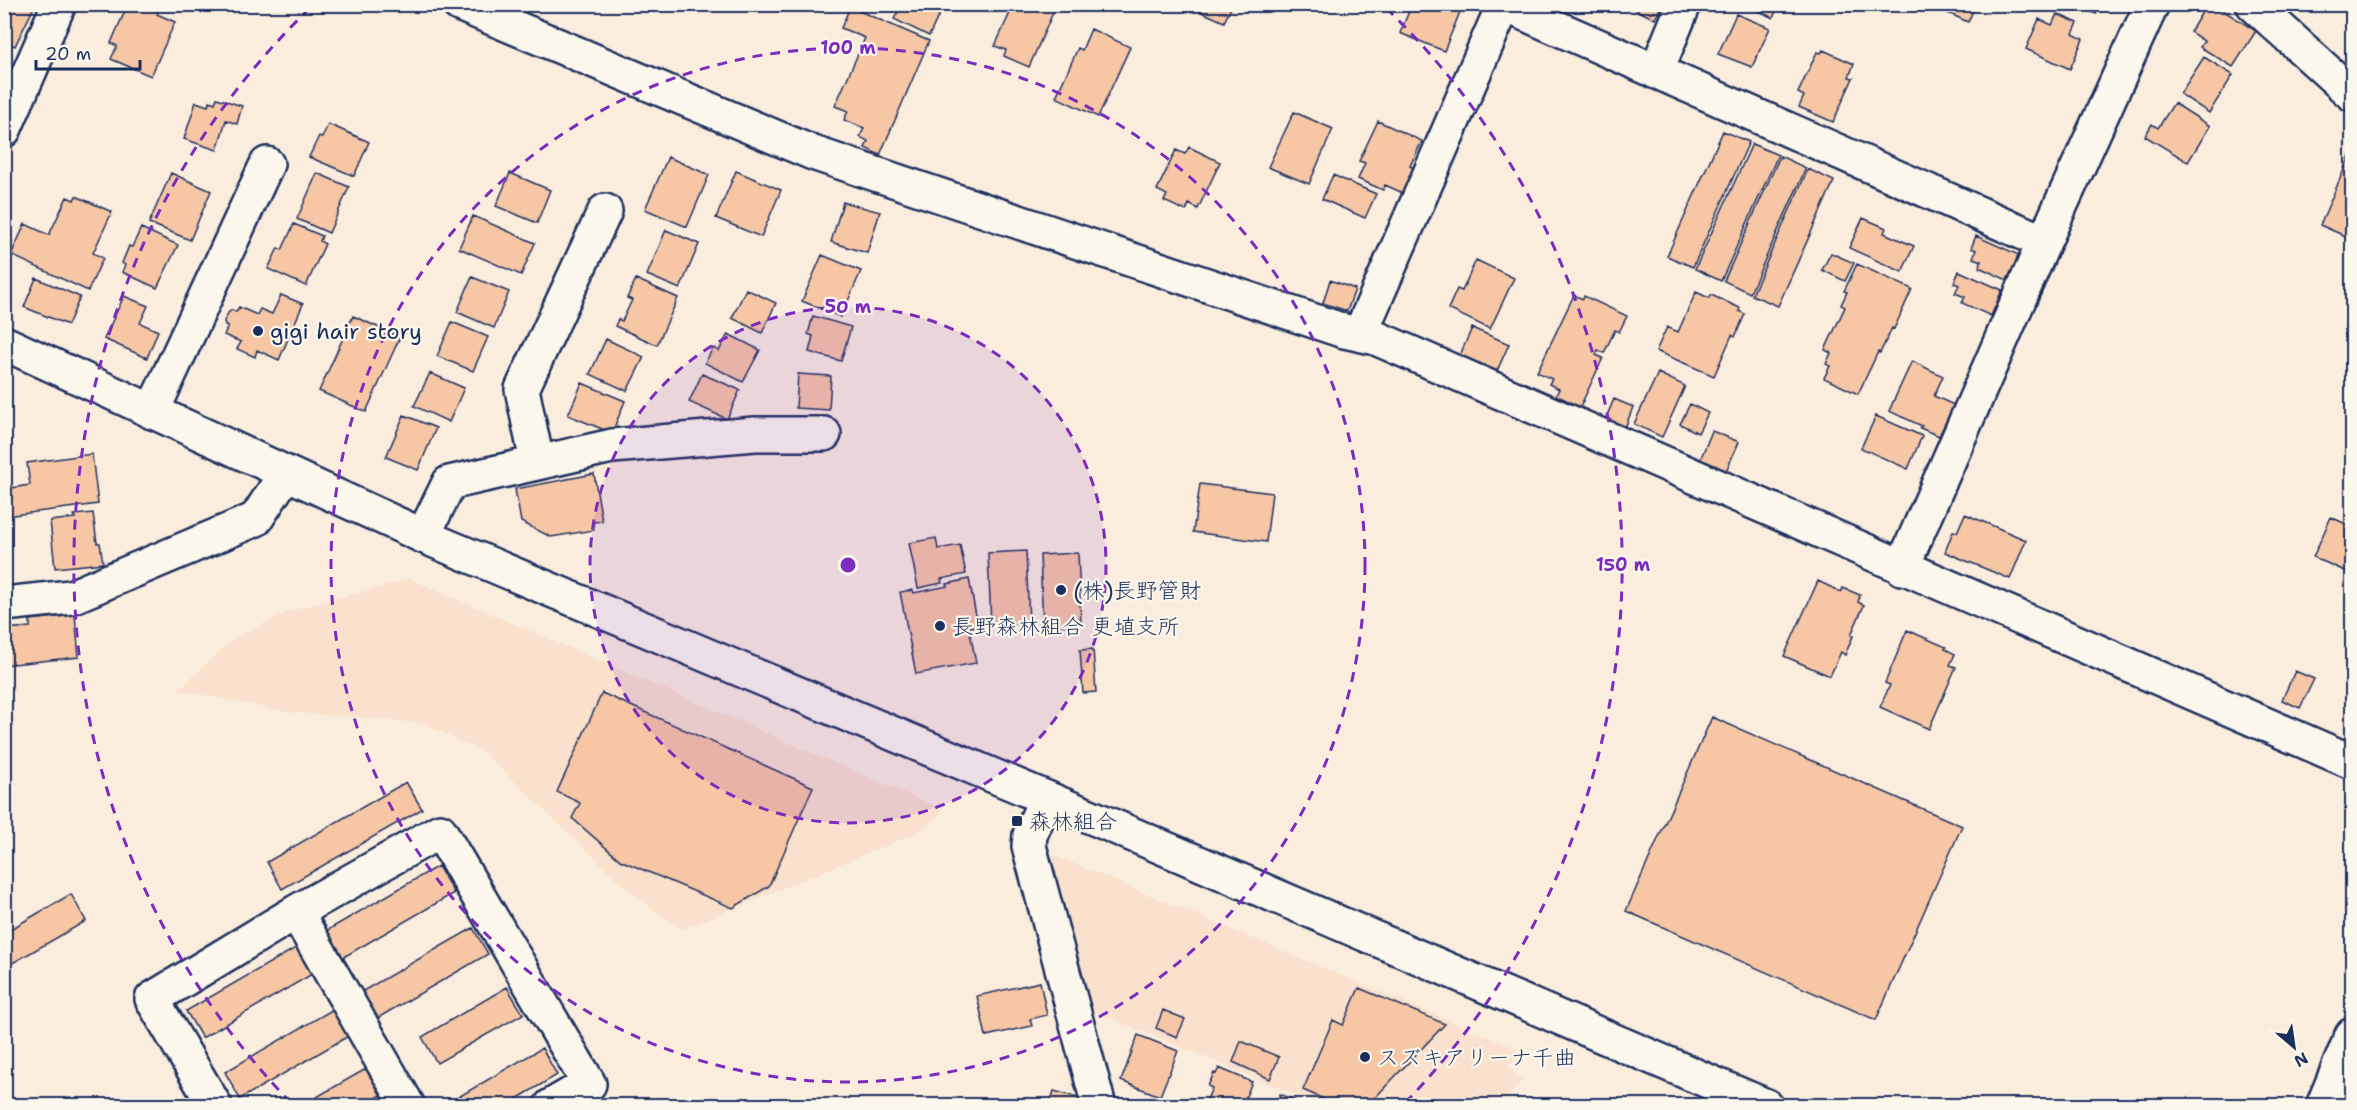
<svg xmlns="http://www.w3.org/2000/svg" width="2357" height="1110" font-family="'Shantell Sans','Klee One',sans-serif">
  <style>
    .built { fill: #f9e1cd }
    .building { fill: #f6c6a5; stroke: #1b2f5e; stroke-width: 1.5 }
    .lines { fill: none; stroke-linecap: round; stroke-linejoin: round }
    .street-casing { stroke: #1b2f5e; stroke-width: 38 }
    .secondary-casing { stroke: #1b2f5e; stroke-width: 38 }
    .street { stroke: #fbf7ec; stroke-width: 33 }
    .secondary { stroke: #fbf7ec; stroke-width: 33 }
    .ring { fill: none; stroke: #7b2cbf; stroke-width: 3; stroke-dasharray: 10 8 }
    .poi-dot { fill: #1b2f5e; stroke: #fbf7ec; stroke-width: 2 }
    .labels { text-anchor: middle; stroke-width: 4.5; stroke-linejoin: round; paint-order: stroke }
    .poi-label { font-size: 22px; fill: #1b2f5e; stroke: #fbf7ec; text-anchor: start }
    .centre { fill: #7b2cbf; stroke: #fbf7ec; stroke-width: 3 }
    .ring-label { font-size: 18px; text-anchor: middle; font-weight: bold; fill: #7b2cbf; stroke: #fbf7ec; stroke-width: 4.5; stroke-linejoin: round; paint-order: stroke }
  </style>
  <rect width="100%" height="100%" fill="#faedde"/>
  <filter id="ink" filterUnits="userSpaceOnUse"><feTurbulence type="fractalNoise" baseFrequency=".0167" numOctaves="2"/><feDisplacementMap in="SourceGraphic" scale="12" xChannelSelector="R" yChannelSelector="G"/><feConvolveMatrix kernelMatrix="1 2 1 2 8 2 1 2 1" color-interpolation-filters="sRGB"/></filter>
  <g filter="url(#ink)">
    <path class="built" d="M410,579L942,809L939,816L916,833L682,930L633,894L483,752L422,723L287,712L178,690L235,637L292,610Z
      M1044,851L1517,1049L1509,1069L1523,1079L1500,1105H1321L1086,1008Z"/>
    <path class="building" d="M4,4H40L39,7L35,5L15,46L4,41Z
      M128,4H137L144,8L146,4H152L159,8L157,14L175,22L151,76L111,59L117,46L111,43Z
      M897,4H944L929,36L894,19L898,12L894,11Z
      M1014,4H1048L1055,8L1029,67L1004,56L1006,50L995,46Z
      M1184,4H1233L1224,22Z
      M1412,4H1442L1460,12L1444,51L1400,33Z
      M1624,4H1662L1655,19Z
      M1745,4H1779L1773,18Z
      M1941,4H1976L1968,22L1939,9Z
      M2075,4H2101L2096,14Z
      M2207,4H2213L2256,31L2233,67L2200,47L2204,41L2190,32Z
      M850,7L929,41L880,155L865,148L868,141L860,137L864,128L844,120L848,111L835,106L865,38L841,28Z
      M1736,14L1770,28L1752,67L1718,54Z
      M2057,14L2078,23L2073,34L2083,39L2070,69L2026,49L2039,19L2052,25Z
      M1091,29L1130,47L1098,117L1056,97L1078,48L1082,50Z
      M1823,50L1854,64L1849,77L1853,78L1833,122L1799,107L1804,96L1798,93L1817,52L1821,53Z
      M2204,57L2233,75L2209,113L2180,94Z
      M217,98L242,106L237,124L226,120L217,150L184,139L196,102L208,106L210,101L215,103Z
      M2174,103L2210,126L2188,162L2145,136L2152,124L2158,128Z
      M1294,112L1333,129L1309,184L1268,167Z
      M1378,121L1422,141L1410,166L1414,168L1403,193L1385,185L1383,190L1358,179L1365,163L1359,161Z
      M328,124L369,142L354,176L309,157L319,136L322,138Z
      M1723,131L1749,142L1693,267L1667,256Z
      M1752,144L1778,155L1721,281L1695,269Z
      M1189,147L1220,162L1198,209L1189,204L1186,211L1164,201L1167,195L1157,190L1176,150L1185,154Z
      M2352,151V239L2320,225Z
      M1780,156L1806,168L1750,293L1724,281Z
      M668,157L709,175L687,227L645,209Z
      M1808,169L1834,181L1778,306L1752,295Z
      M736,171L781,190L761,237L716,218Z
      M171,173L211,191L190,240L149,223Z
      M317,173L349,187L329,233L297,219Z
      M510,173L550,190L537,223L496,206Z
      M1333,175L1376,194L1365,218L1322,199Z
      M76,196L112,212L93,253L103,258L88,291L11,255L25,224L49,235L67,197L74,200Z
      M843,202L880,212L867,253L831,242Z
      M473,216L535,243L521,275L459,248Z
      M1863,218L1886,228L1884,233L1914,246L1902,272L1849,248Z
      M294,224L322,236L320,241L325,244L306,286L268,269L278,248L282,250Z
      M141,228L178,245L157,288L122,272L125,265L122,263L129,246L132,247Z
      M666,230L699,244L680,289L647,275Z
      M1976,236L2019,255L2007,280L1979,267L1981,261L1973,258L1976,250L1971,248Z
      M1831,253L1854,263L1845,281L1822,270Z
      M822,255L861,271L841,317L802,301Z
      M1476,260L1514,278L1490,329L1448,309L1457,289L1462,291Z
      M1857,264L1912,289L1894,329L1892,328L1880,353L1878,352L1858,394L1824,378L1830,366L1826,364L1831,353L1825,350L1845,307L1841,305L1847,292L1844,291Z
      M1959,271L2002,290L1991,316L1962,303L1965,297L1955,293L1959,285L1954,283Z
      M472,277L509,292L494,328L457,312Z
      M36,278L80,297L68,325L24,307Z
      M636,279L678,298L657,345L615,326L618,319L622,321L632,300L627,298Z
      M1330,280L1355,289L1347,311L1323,303Z
      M746,289L776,303L762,333L732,318Z
      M1696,292L1709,298L1711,295L1740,308L1739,311L1745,314L1735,337L1732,335L1714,376L1656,351L1667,327L1678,332Z
      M281,295L303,304L279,360L257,350L255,357L237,349L241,342L224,335L228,326L225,325L224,321L228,313L232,310L236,312L239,307L257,315L260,309L272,314Z
      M1574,295L1583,299L1584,296L1627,316L1619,332L1615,330L1604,353L1598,350L1596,355L1603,358L1580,407L1556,395L1559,389L1549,384L1552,379L1537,372Z
      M124,296L148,306L140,323L158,331L147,358L104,339Z
      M353,316L400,337L366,412L319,391Z
      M813,316L851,327L841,361L809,352L813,336L808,334Z
      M452,322L488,337L473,371L437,356Z
      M1472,328L1509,344L1497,371L1460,355Z
      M728,334L760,350L743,382L705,363L713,348L719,351Z
      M606,339L644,357L627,391L590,374Z
      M1912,361L1943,376L1934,396L1954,405L1939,436L1920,428L1922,426L1889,411Z
      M430,373L464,388L449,422L414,406Z
      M1658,373L1685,386L1662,437L1634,424Z
      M702,374L740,390L727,419L689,402Z
      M798,374L831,376L829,410L796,408Z
      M582,383L625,401L612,433L568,415Z
      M1614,399L1633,407L1625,428L1605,420Z
      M1690,404L1708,413L1698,433L1680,424Z
      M404,415L436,428L418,470L386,457Z
      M1876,416L1922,436L1908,469L1861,448Z
      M1712,431L1739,442L1726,471L1700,460Z
      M92,454L98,504L6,516L4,489L30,485L27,463Z
      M594,474L602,521L593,522L594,530L551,537L521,522L515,489Z
      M1200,484L1272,493L1266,542L1193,532Z
      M93,513L97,543H100L103,563L55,568L50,521L76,518L74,515Z
      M1965,514L2026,540L2010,579L1945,552L1953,531L1957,532Z
      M2331,517L2352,527V574L2313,557Z
      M936,538L938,549L960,545L966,574L941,579L942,583L918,588L909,543Z
      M1026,551L1029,623L991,625L988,553Z
      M1078,553L1081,625L1043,626L1040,555Z
      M969,579L978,626L969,627L976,663L916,674L900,592L913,590L914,593L948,586L947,584Z
      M1818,581L1841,592L1843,588L1860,595L1858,602L1864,605L1851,635L1853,636L1845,655L1841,652L1830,676L1784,656Z
      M75,615L79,657L4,665V629L30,627V620Z
      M1907,630L1946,647L1945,649L1955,654L1950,665L1956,667L1929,729L1880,707L1890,685L1885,683Z
      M1093,649L1096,692L1083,693L1080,650Z
      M2295,671L2314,679L2300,708L2282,700Z
      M602,693L813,787L769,886L733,908L620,860L572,818L580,803L557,792Z
      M1712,717L1962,826L1876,1020L1626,911Z
      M406,782L422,809L282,889L267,862Z
      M438,866L454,893L342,958L326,931Z
      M71,894L86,921L4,968V933Z
      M473,928L488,954L376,1019L361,992Z
      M299,946L314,973L202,1038L186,1011Z
      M1040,982L1047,1015L1030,1019L1032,1026L986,1036L977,996Z
      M507,987L523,1014L437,1063L422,1037Z
      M1359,988L1445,1024L1367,1106H1340L1303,1090L1333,1020L1343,1025Z
      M337,1007L352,1034L240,1099L225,1072Z
      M1163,1010L1185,1019L1177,1037L1156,1028Z
      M1138,1035L1178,1051L1160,1096L1121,1081Z
      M1241,1041L1279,1057L1270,1079L1233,1062Z
      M542,1048L557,1075L505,1106H443Z
      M371,1066L386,1092L363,1106H301Z
      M1219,1068L1252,1082L1242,1106H1204L1212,1088L1208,1086L1214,1073L1216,1074Z
      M1054,1091L1080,1098L1078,1106H1049Z
      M1280,1094L1307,1106H1275Z"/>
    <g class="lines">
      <g class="street-casing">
        <path id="street" d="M459,4L813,153L1344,331L1376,338L2352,762
          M1503,4L2044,242
          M2253,4L2352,94
          M1656,72L1684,4
          M4,130L59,4
          M1360,334L1504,4
          M152,412L267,164
          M537,462L522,389L605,211
          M423,536L449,483L612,446L755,434H824
          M1902,568L2044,242L2152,4
          M4,604L71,597L256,519L286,473
          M1046,798L1030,835L1029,846L1099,1106
          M296,912L408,1106
          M215,1106L152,999L296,912L440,831L589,1084L551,1106
          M2323,1106L2352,1035"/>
      </g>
      <g class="secondary-casing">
        <path id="secondary" d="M4,343L423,536L1094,818L1766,1106"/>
      </g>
      <use href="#street" class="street"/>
      <use href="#secondary" class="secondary"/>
    </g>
  </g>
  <circle cx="848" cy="565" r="258" fill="#7b2cbf" fill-opacity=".12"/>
  <g class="ring">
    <circle cx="848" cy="565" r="258"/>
    <circle cx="848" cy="565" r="517"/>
    <path d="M291 1103A775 775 0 0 1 310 8M1386 8A775 775 0 0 1 1405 1103"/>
  </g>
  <g class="poi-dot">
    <circle cx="258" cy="331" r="6"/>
    <circle cx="1061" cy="590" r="6"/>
    <circle cx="940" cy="626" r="6"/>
    <rect x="1011" y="815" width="12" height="12" rx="3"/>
    <circle cx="1365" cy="1057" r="6"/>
  </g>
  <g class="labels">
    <g class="poi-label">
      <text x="270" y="339">gigi hair story</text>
      <text x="1073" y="598">(株)長野管財</text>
      <text x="952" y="634">長野森林組合 更埴支所</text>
      <text x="1029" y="829">森林組合</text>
      <text x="1377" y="1065">スズキアリーナ千曲</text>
    </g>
  </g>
  <circle cx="848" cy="565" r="9" class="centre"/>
  <g class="ring-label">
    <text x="848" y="54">100 m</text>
    <text x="848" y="313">50 m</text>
    <text x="1623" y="571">150 m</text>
  </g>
  <rect width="2357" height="1110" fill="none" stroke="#fbf7ec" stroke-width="24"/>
  <rect x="12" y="12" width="2333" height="1086" fill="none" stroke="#1b2f5e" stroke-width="2" filter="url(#ink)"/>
  <g transform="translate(2294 1047) rotate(151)" stroke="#fbf7ec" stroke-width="4.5" paint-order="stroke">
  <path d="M0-4.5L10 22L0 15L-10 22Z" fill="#1b2f5e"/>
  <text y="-9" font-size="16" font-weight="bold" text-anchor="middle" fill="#1b2f5e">N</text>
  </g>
  <path d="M36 60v9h104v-9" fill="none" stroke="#1b2f5e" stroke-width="3"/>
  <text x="45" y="60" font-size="18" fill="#1b2f5e" stroke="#fbf7ec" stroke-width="4.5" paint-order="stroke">20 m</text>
</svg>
